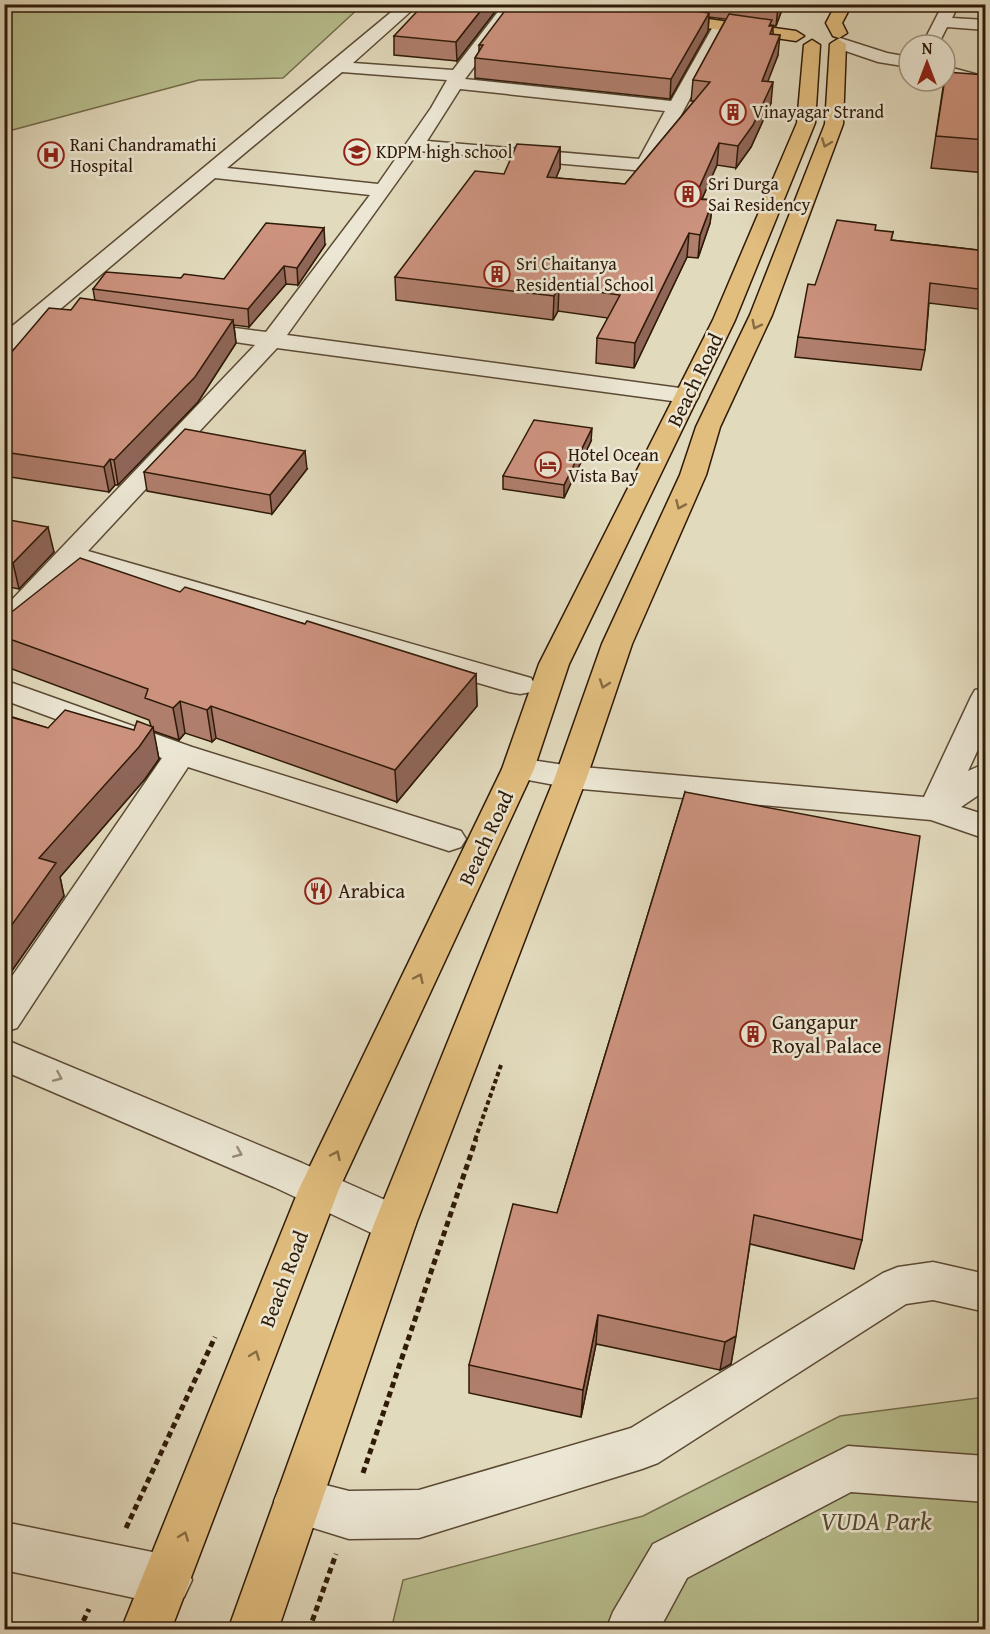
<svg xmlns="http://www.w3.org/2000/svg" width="990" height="1634" font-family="'Gentium Book Plus',serif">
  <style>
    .green { fill: #b8be8e; stroke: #746c4b; stroke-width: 1.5 }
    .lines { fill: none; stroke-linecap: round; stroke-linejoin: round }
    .minor-casing { stroke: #5c4a35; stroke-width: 3 }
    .major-casing { stroke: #2f1a08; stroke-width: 3 }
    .path-far1 { stroke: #2f1a08; stroke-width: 4; stroke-dasharray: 4.5 3; stroke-linecap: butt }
    .path { stroke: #2f1a08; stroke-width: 5; stroke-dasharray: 6 4; stroke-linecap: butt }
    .minor { fill: #ece7d4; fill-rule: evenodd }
    .major { fill: #e1bd7e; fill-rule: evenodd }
    .wall { fill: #af7e6c; stroke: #2f1a08; stroke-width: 1.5 }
    .shaded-wall { fill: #8f6658; stroke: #2f1a08; stroke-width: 1.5 }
    .building { fill: #cc927e; stroke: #2f1a08; stroke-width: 1.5 }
    .oneway { stroke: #886c43 }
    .oneway2 { stroke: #978b78 }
    .labels { text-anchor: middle; stroke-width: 5; stroke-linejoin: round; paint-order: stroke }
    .far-poi-label { font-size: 18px; fill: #2f1a08; stroke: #ece7d4; text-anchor: start }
    .street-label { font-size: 21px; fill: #2f1a08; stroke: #ece7d4 }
    .poi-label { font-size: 21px; fill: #2f1a08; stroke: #ece7d4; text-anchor: start }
    .near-park-label { font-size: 26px; font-style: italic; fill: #584b30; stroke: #ece7d4 }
  </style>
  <rect width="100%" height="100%" fill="#e2dabd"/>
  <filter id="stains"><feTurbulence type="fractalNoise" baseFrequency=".00333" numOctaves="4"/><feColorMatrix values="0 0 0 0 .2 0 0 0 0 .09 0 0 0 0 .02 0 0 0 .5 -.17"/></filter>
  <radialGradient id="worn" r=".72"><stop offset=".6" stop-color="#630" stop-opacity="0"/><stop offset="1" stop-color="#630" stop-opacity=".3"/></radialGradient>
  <path class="green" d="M347,4L360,7L283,78L199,80L5,132V5Z
    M985,1397V1629L391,1630L403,1580L643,1516L840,1416Z"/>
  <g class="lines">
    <g class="minor-casing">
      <path id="minor" d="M401,4H419L353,63L453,70L504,4H521L465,79L671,101L715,23H727L729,26L652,169L645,171L419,151L287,335L687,389L696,391L699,396L696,401L687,403L277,348L88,551L531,678L535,685L531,692L520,694L509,692L76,565L14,631L4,634V608L255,345L182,334L179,329L182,324L190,322L266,332L370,195L215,178L12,350L4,352V333ZM342,72L447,80L431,108L378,184L227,168ZM460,89L665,111L639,159L427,141Z
        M943,4H959L952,18L986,20V30L947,27L938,45H922Z
        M840,38L887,53L909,57V67L878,62L834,47L832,43Z
        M945,66L986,77V87L945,76Z
        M4,680L192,747L461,831L466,839L461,847L449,851L188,767L17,1028L4,1032V988L162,758L4,700Z
        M986,688V732L968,771L986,763V790L961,807L986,815V839L931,820L571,788L507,776L502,769L507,762L518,758L571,766L924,797L971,697L975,690Z
        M4,1039L302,1163L410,1211L416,1224L410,1237L395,1242L380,1237L274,1187L4,1071Z
        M933,1262L986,1274V1312L933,1300L906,1304L658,1463L642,1469L419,1538L349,1539L281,1518L274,1501L281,1484L298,1478L349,1491L419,1490L631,1428L883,1273L898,1267Z
        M848,1446L986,1456V1502L851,1492L687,1578L659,1630H606L613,1612L653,1544Z
        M4,1522L167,1555L184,1563L192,1580L184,1597L167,1605L4,1570Z"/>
    </g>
    <g class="major-casing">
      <path id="major" d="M836,4H852L842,23L847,33L839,38L833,36L826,23Z
        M664,13L796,31L804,36L796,41L658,21L656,18Z
        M838,39L846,44L843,124L772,315L720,427L706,475L632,644L587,777L416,1224L278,1630H228L374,1224L555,777L602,644L680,475L696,427L750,315L825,124L830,44Z
        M812,40L820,45L815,123L735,320L569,664L534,769L339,1189L171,1630H121L299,1189L502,769L539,664L713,320L797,123L804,45Z"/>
    </g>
    <path class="path-far1" d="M475,1140L501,1065"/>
    <path class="path" d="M363,1473L476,1139
      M126,1528L215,1337
      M79,1630L89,1609
      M309,1630L336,1554"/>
    <use href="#minor" class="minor"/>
    <use href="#major" class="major"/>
  </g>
  <path class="wall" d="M501,4L457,61L394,55V36Z
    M660,4H784L776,26L771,25V26H773V34L778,55L767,82L771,103L751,147L736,168L717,165L702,199L713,200L710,223L698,258L687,257L634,368L596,363L597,338L608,318L558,311L553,320L396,300L395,277L504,174L560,147V168L556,178L625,184L694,101H691L693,80L726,19L709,17L708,31L670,99L475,78V58L479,52V45L659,6Z
    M986,75V173L931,168L944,81Z
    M893,232L891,240L986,251V310L929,303L925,350L921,370L795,357L798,337L815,285Z
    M325,245L298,285L286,284L249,327L234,325L236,343L198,402L118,485H115L109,492L4,476V361L71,310L95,301L93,289L181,278L224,279Z
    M591,441L564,498L503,489V476Z
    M307,469L272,514L147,491L144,472Z
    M4,519L54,552L19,589L4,586Z
    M180,592L305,624L476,674L477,706L397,802L216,738L212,742L185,733L179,740L153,731L159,759L145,779L60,877L64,896L4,982V710L6,715L48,728L134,730L151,726L149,720L4,666V618Z
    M685,792L862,1240L854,1269L750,1244L731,1364L720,1370L596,1344L581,1417L469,1393V1365L557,1213Z"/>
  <path class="shaded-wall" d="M486,4H501L457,61L456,42Z
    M779,4H784L776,26L778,7Z
    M709,13L708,31L670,99L671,79Z
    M780,35L778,55L760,102L762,81Z
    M773,82L771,103L751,147L736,168L738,146Z
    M719,143L717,165L692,221L694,199Z
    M560,147V168L547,200V177Z
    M713,200L710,223L698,258L700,235Z
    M324,228L325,245L298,285L297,268Z
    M689,233L687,257L634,368L635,343Z
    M284,266L286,284L249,327L248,309Z
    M559,287L558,311L553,320L554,296Z
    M233,320L236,343L198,402L118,485L114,460Z
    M592,428L591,441L564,498V485Z
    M305,451L307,469L272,514L270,495Z
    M110,459L115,485L109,492L104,467Z
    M48,527L54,552L19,589L13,563Z
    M476,674L477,706L397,802L395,770Z
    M180,701L185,733L179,740L173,708Z
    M211,706L216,738L212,742L207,710Z
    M153,727L159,759L145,779L60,877L64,896L4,982V936L39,858Z
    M598,1315L596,1344L581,1417L583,1390Z
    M736,1336L731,1364L720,1370L725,1342Z"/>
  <path class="building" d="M424,4H486L456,42L394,36Z
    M510,4H648L709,13L671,79L475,58L483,45H479Z
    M756,4H779L778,7Z
    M729,14L772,20L769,26H773L770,34L780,35L762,81L773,82L753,125L738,146L719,143L694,199L713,200L700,235L689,233L635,343L597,338L620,295L559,287L554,296L395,277L475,171L504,174L517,144L560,147L547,177L625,184L710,82L693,80Z
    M946,72L986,75V140L936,136Z
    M837,220L876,225L875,230L893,232L891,240L986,251V290L930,283L925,350L798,337L808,284L815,285Z
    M266,223L324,228L297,268L284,266L248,309L93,289L106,272L181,278L184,274L224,279Z
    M80,298L233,320L195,377L114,460L110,459L104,467L4,452V361L49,308L71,310Z
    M534,420L592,428L564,485L503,476Z
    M185,429L305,451L270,495L144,472Z
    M4,519L48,527L13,563L4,561Z
    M80,558L180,592L185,587L305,624L307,621L476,674L395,770L211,706L207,710L180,701L173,708L145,698L148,689L4,637V618Z
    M65,710L134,730L137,721L153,727L139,747L39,858L56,863L4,936V715L48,728Z
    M685,792L920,836L862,1240L754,1215L736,1336L725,1342L598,1315L583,1390L469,1365L513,1204L557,1213Z"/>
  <defs><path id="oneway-chevron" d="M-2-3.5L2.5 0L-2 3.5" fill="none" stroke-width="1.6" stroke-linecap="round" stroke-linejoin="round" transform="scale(1.5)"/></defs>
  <g class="oneway">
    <use href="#oneway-chevron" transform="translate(826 143) rotate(111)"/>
    <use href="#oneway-chevron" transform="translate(756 325) rotate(117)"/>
    <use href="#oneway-chevron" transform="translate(680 505) rotate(114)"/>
    <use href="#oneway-chevron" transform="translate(604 684) rotate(109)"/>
    <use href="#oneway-chevron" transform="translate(419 978) rotate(-65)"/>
    <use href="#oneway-chevron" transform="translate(336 1155) rotate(-65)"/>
    <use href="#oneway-chevron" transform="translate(255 1355) rotate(-69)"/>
    <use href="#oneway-chevron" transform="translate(184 1536) rotate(-69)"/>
  </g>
  <g class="oneway2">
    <use href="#oneway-chevron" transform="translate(58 1077) rotate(23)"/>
    <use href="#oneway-chevron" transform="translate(238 1153) rotate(23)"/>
  </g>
  <defs>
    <g id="building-ring" transform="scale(1.35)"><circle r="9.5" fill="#ece7d4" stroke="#8f2418" stroke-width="1.5"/><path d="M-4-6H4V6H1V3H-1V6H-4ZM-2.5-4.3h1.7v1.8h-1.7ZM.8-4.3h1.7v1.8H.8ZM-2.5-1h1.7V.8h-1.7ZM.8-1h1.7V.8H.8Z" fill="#8f2418"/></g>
    <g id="school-ring" transform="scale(1.35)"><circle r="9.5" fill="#ece7d4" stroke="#8f2418" stroke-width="1.5"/><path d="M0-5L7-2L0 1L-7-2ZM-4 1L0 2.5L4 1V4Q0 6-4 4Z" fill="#8f2418"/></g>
    <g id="hospital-ring" transform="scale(1.35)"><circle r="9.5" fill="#ece7d4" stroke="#8f2418" stroke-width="1.5"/><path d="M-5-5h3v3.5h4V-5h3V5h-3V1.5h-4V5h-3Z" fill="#8f2418"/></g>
    <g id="hotel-ring" transform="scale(1.35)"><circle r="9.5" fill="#ece7d4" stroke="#8f2418" stroke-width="1.5"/><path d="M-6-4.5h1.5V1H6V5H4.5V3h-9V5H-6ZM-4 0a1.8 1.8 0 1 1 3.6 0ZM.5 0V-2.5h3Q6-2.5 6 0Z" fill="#8f2418"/></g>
    <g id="restaurant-ring" transform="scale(1.35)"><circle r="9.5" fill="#ece7d4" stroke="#8f2418" stroke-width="1.5"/><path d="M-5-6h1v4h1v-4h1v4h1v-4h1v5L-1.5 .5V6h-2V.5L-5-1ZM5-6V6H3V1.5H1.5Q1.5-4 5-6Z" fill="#8f2418"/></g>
  </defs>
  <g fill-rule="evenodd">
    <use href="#building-ring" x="733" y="112"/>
    <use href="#school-ring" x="357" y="152"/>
    <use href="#hospital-ring" x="51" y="155"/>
    <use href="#building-ring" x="688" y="194"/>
    <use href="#building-ring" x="497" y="274"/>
    <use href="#hotel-ring" x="548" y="465"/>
    <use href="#restaurant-ring" x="318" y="891"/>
    <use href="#building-ring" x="753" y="1034"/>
  </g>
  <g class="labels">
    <g class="far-poi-label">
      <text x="752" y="118">Vinayagar Strand</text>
      <text x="70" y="151">Rani Chandramathi<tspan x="70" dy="21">Hospital</tspan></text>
      <text x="376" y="158">KDPM high school</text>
      <text x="708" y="190">Sri Durga<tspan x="708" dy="21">Sai Residency</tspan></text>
      <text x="516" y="270">Sri Chaitanya<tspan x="516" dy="21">Residential School</tspan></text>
      <text x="568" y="461">Hotel Ocean<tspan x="568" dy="21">Vista Bay</tspan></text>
    </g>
    <g class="street-label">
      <text transform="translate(695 380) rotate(-64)" y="7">Beach Road</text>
      <text transform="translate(486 838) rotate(-65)" y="7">Beach Road</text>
      <text transform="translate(284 1279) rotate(-69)" y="7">Beach Road</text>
    </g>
    <g class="poi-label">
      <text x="338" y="898">Arabica</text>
      <text x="772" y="1029">Gangapur<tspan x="772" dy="24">Royal Palace</tspan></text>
    </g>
    <g class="near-park-label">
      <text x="876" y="1530">VUDA Park</text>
    </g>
  </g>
  <rect width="990" height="1634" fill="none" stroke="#e2dabd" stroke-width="24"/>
  <rect x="6" y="6" width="978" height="1622" fill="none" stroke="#2f1a08" stroke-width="3"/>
  <rect x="12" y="12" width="966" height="1610" fill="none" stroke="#2f1a08" stroke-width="1.5"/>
  <g transform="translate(927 63)"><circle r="28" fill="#ece7d4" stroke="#a09582" stroke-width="1.5"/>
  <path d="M0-4.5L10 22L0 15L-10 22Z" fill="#8f2418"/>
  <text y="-9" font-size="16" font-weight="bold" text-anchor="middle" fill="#2f1a08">N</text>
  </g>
  <rect width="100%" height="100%" filter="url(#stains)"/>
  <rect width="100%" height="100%" fill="url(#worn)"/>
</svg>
